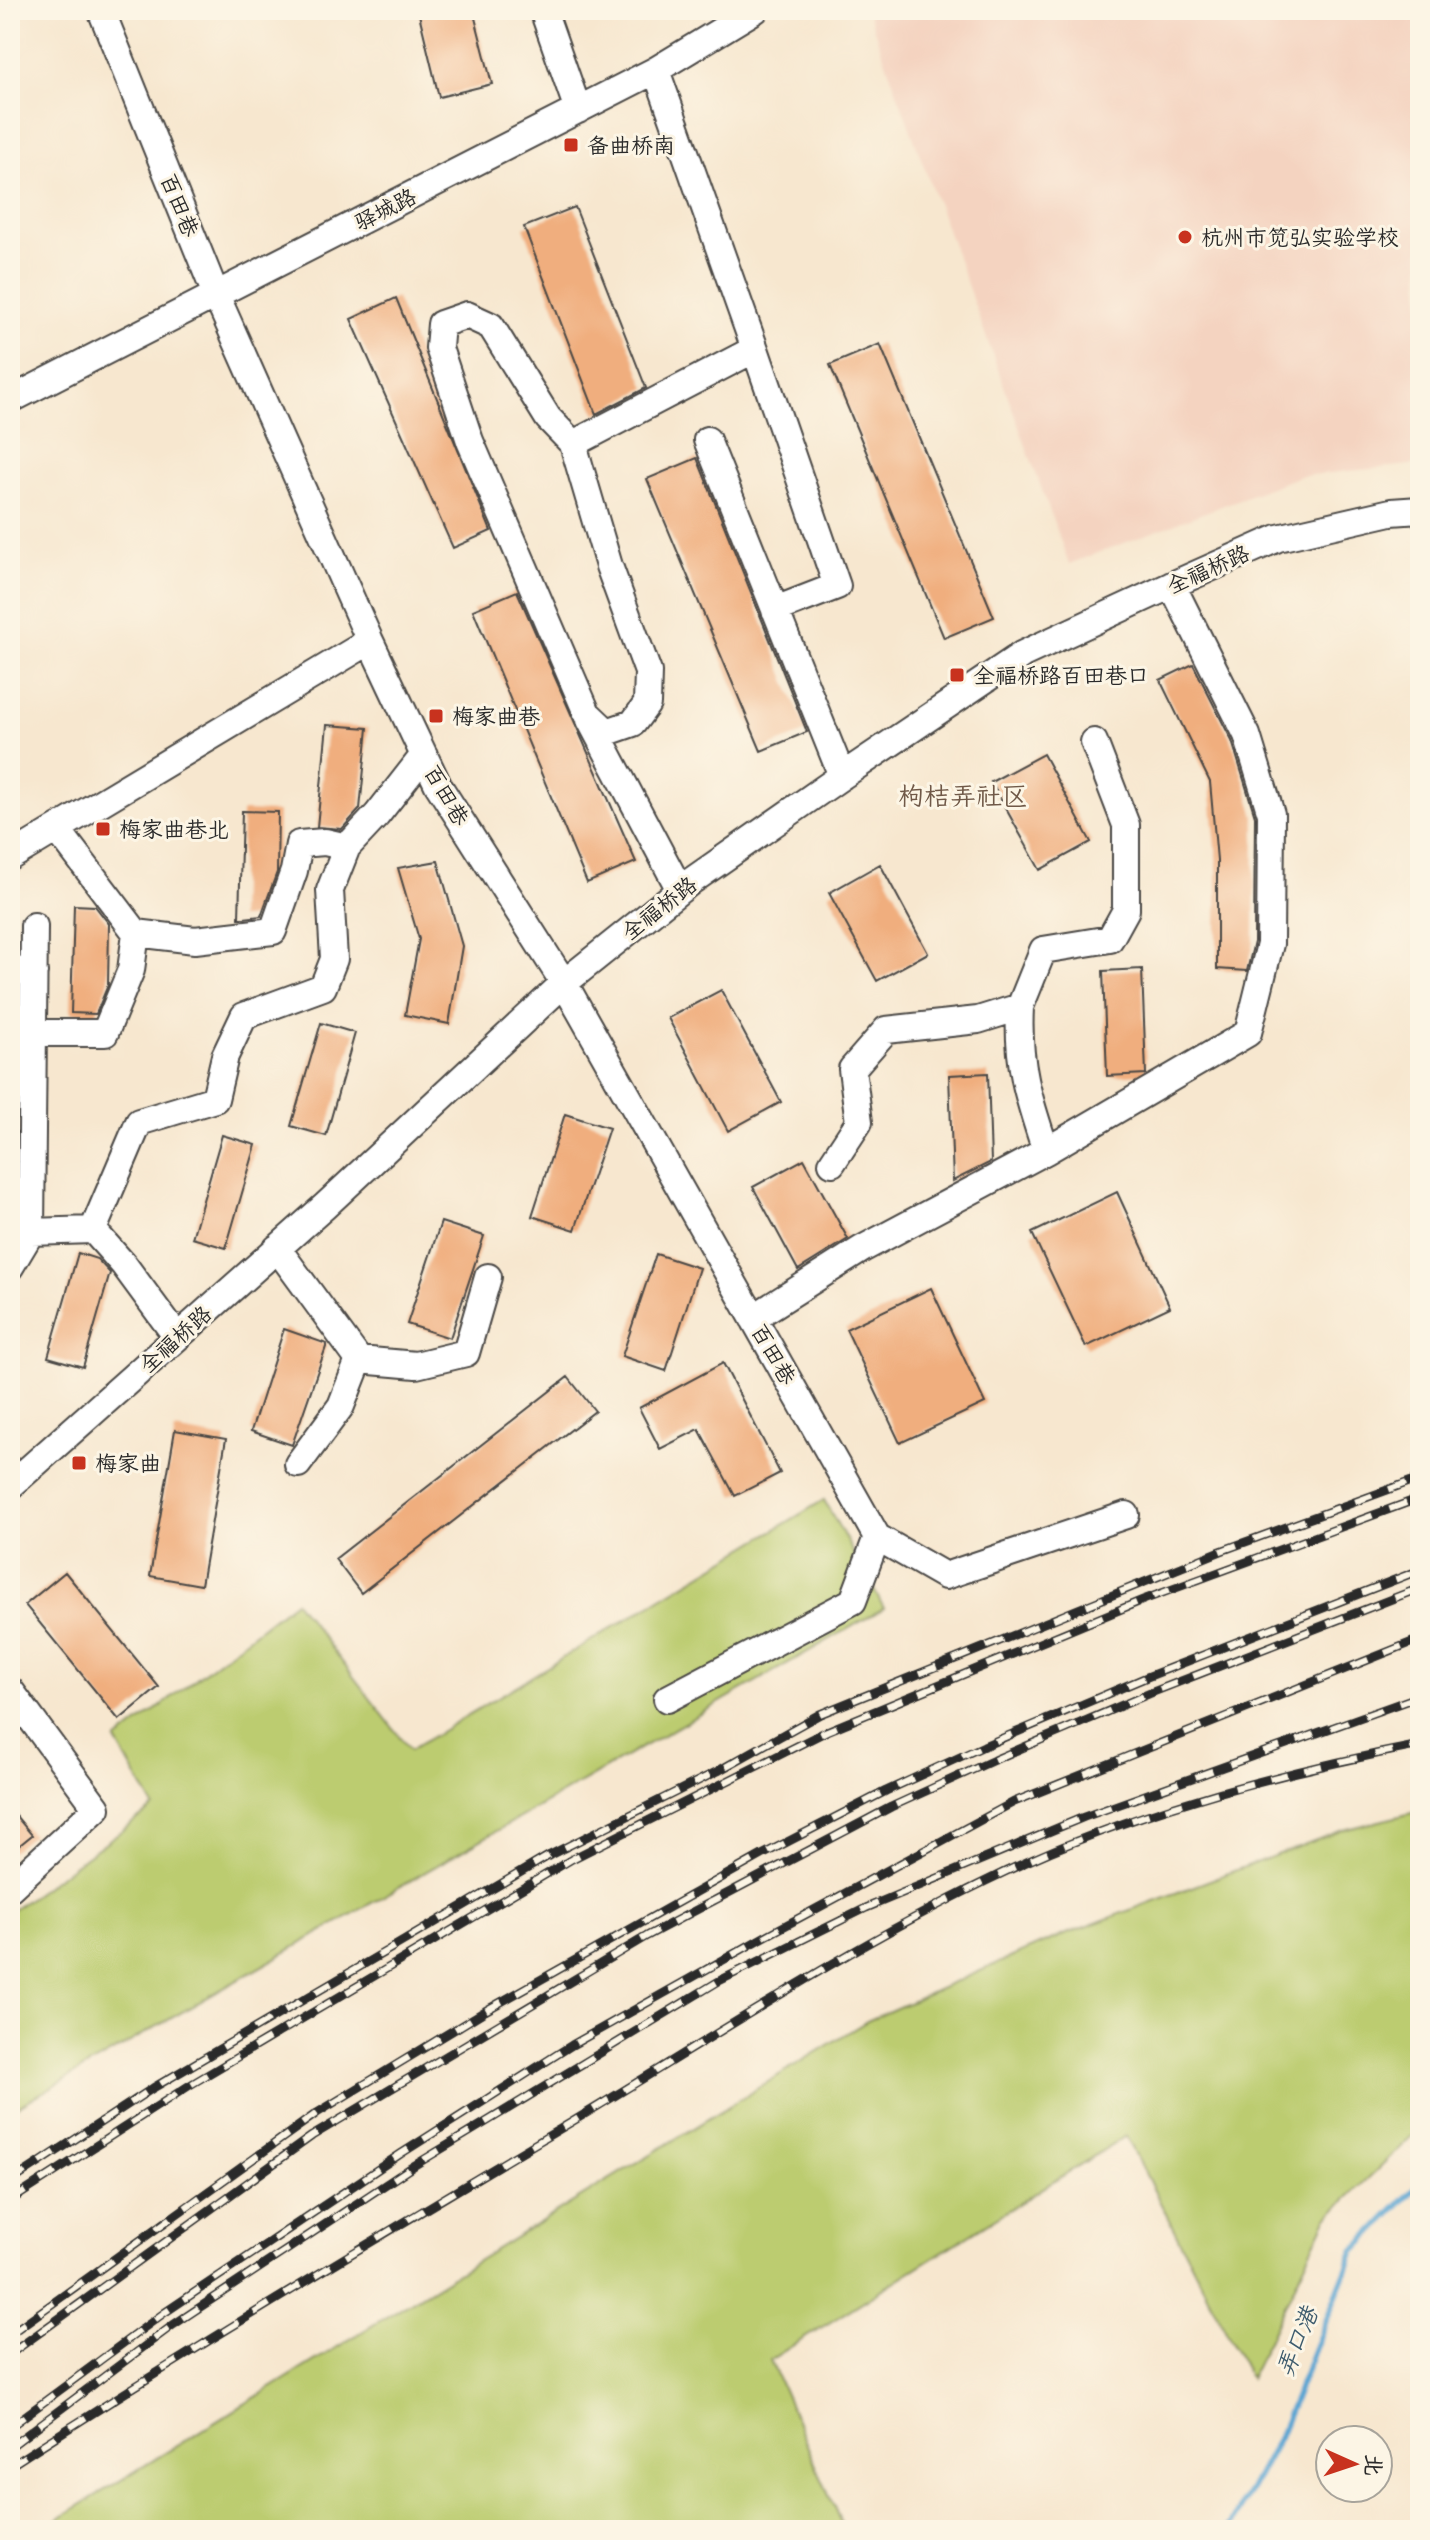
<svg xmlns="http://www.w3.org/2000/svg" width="1430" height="2540" font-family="'Gochi Hand','LXGW WenKai TC',sans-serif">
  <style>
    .built { fill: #f4d3c0 }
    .green { fill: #bccc6f; stroke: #747c4d; stroke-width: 2 }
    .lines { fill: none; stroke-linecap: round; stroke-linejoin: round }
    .stream { stroke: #5aa5d2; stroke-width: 6 }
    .building { fill: #f0ae7e }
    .minor-casing { stroke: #4a4744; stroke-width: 30 }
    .minor { stroke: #fff; stroke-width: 26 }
    .rail-casing { stroke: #2b2b2b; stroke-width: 9 }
    .rail { stroke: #fcf5e5; stroke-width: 6; stroke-dasharray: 18; stroke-linecap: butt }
    .poi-dot { fill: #c8321e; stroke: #fcf5e5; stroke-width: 3 }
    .labels { text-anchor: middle; stroke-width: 6; stroke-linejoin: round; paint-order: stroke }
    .poi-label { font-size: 22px; fill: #2b2b2b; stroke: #fcf5e5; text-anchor: start }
    .street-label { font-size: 22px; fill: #2b2b2b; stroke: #fcf5e5 }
    .water-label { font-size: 24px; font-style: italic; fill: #3e5c6e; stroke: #fcf5e5 }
    .quarter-label { font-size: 26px; fill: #705948; stroke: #fcf5e5 }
  </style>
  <rect width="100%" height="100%" fill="#fcf5e5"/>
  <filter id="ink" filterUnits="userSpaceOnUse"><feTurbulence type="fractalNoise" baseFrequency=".0125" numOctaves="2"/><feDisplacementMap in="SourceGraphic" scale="16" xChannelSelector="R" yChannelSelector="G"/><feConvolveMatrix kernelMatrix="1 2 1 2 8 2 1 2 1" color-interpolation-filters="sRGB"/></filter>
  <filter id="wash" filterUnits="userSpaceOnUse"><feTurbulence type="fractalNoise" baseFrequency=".006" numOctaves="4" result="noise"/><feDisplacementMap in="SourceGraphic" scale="32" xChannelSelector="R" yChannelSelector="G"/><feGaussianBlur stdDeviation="1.8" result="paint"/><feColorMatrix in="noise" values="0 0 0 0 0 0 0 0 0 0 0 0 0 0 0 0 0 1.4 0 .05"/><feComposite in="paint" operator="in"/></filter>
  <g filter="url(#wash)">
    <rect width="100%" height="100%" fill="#f7e7cf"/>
    <path class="built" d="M867,10H1420V464L1300,476L1069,564Z"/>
    <path class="green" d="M824,1500L884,1608L10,2111V1912L154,1807L116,1741L295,1601L410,1750Z
      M1420,1811V2128L1327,2218L1250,2378L1126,2136L770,2360L844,2530H40L867,2021L1048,1941L1343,1830Z"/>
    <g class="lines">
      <path class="stream" d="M1229,2530L1279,2437L1354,2251L1420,2183"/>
    </g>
    <g id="blocks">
      <path class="building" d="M418,10H473L492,84L439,97Z
        M575,207L646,388L596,414L524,227Z
        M396,298L491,531L453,548L351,319Z
        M880,344L994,617L944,638L830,365Z
        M697,458L807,732L761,751L647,479Z
        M517,591L636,862L587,883L473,610Z
        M1193,664L1232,741L1255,816L1254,942L1247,971L1217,969V860L1210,782L1160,680Z
        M327,725L368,728L360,809L342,829L317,827Z
        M1043,754L1091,842L1040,870L991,782Z
        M242,811L278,812L277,872L261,916L244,918H239Z
        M438,861L462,946L449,1024L405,1015L419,939L398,868Z
        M880,864L928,953L877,981L829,893Z
        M74,905L95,906L109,924L108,985L96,1014L71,1013Z
        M1142,969L1146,1074L1107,1076L1103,971Z
        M721,990L781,1102L728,1131L668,1018Z
        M321,1023L355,1033L326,1136L291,1126Z
        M988,1073L991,1162L953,1181L949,1075Z
        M565,1114L609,1128L575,1230L532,1216Z
        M222,1135L256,1145L226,1248L192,1238Z
        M804,1159L848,1239L798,1270L753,1187Z
        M1117,1192L1170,1307L1086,1347L1032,1233Z
        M441,1222L484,1236L450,1338L407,1324Z
        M78,1253L97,1259L110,1273L83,1367L48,1357Z
        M656,1254L699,1268L666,1371L622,1356Z
        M931,1288L985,1403L900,1443L846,1329Z
        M284,1329L327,1344L292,1445L251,1431Z
        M723,1363L780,1473L735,1496L699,1429L660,1449L639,1408Z
        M568,1377L595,1411L361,1593L335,1559Z
        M175,1430L226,1439L201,1585L150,1576Z
        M65,1572L159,1687L119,1720L25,1605Z
        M10,1809L32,1835L10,1853Z"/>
    </g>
  </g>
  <g filter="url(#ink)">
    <use href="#blocks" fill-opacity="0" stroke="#4a4744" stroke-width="2"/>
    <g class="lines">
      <g class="minor-casing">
        <path id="minor" d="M101,10L216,295L370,641L438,785L564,983L877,1537
          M543,10L578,110
          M755,349L837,586L775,610
          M10,400L656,70L755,10
          M707,440L842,776
          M573,444L548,418L491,326L467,315L441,324L439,348L470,441L587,713L607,732L633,723L647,704L648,672L609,566L573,444L755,349L656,70
          M590,720L680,890
          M57,829L136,933
          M10,857L370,641
          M10,970L34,972
          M1020,1007C1017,1064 1028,1097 1046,1151
          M33,1033H105L131,970L136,933L195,940L273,931L294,871L299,844L325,842L347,847
          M832,1163L859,1122L852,1069L886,1030L978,1020L1020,1007L1043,950L1110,939L1126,910V825L1094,742
          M31,1232L93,1230
          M277,1248L359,1360
          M10,1267L31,1232L34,926
          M753,1318L862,1249L1046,1151L1248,1033L1270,944L1271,814L1247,735L1172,585
          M177,1337L124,1265L93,1230L139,1122L215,1099L225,1056L244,1016L323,987L334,959L330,890L347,847L377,815L424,755
          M298,1464L341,1406L359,1360L416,1365L466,1353L488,1277
          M10,1486L325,1206L564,983L690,882L842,776L1023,654L1172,585L1278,538L1391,512L1420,510
          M877,1537L945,1576L1126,1515
          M10,1690L97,1808L10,1888
          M667,1699L853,1601L877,1537"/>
      </g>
      <use href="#minor" class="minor"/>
      <g class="rail-casing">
        <path id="rail" d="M10,2182L153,2088L550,1855L718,1771L820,1714L1221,1551L1420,1478
          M10,2201L190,2085L572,1859L827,1731L1143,1600L1420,1498
          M10,2334L317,2113L485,2011L762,1855L886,1791L984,1746L1147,1677L1420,1570
          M10,2354L312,2136L647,1936L891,1807L994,1760L1153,1692L1420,1588
          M10,2427L164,2313L402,2153L572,2045L764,1937L1014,1802L1420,1639
          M10,2447L173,2325L415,2165L719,1981L866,1908L1084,1817L1420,1696
          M10,2466C194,2347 382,2235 570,2123C707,2041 842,1951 986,1881C1122,1814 1272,1774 1420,1745"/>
      </g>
      <use href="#rail" class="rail"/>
    </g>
  </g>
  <g class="poi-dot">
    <rect x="563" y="137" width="16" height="16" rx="4"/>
    <circle cx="1185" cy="237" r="8"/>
    <rect x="949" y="667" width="16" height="16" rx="4"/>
    <rect x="428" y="708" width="16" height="16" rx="4"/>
    <rect x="95" y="821" width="16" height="16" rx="4"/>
    <rect x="71" y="1455" width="16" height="16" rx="4"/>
  </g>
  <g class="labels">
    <g class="poi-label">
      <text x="587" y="153">备曲桥南</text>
      <text x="1201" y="245">杭州市笕弘实验学校</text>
      <text x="973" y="683">全福桥路百田巷口</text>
      <text x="452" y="724">梅家曲巷</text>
      <text x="119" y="837">梅家曲巷北</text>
      <text x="95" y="1471">梅家曲</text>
    </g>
    <g class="street-label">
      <text transform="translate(180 205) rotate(68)" y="8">百田巷</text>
      <text transform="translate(385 209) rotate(-27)" y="8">驿城路</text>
      <text transform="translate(1208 569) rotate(-24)" y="8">全福桥路</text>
      <text transform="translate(447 795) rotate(60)" y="8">百田巷</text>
      <text transform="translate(659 908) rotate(-38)" y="8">全福桥路</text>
      <text transform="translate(175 1339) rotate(-42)" y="8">全福桥路</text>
      <text transform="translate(774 1354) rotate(60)" y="8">百田巷</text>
    </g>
    <g class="water-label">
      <text transform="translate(1297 2342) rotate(-68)" y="8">弄口港</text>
    </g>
    <g class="quarter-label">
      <text x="963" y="805">枸桔弄社区</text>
    </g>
  </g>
  <rect width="1430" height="2540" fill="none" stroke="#fcf5e5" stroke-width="40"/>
  <g transform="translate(1354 2464) rotate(93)"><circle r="38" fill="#fcf5e5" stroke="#a8a49b" stroke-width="2"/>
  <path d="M0-6L14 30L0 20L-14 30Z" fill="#c8321e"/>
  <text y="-12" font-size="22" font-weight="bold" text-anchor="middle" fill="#2b2b2b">北</text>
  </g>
</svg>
